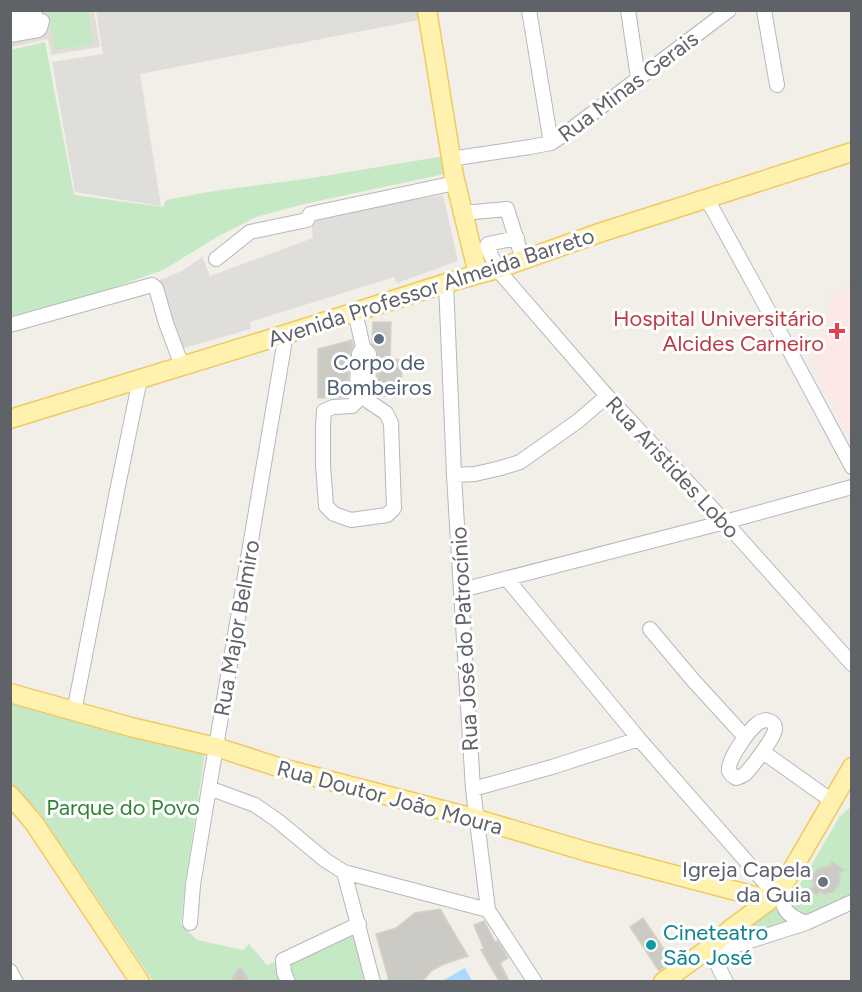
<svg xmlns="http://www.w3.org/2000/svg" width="862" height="992" font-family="Figtree,sans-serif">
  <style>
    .industrial { fill: #e0deda }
    .education { fill: #e1ded6 }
    .medical { fill: #fce8e6 }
    .green { fill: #c5e8c5 }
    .water { fill: #aadaff }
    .building { fill: #cccac5; stroke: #d6d1c6; stroke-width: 1.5 }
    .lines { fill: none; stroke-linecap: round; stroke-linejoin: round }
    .minor-casing { stroke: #b5b8bc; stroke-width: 16 }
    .major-casing { stroke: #f2c960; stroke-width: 21 }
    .minor { stroke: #fff; stroke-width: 14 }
    .major { stroke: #fff2af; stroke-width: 18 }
    .health-dot { fill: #e0444e; stroke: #fff; stroke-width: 2 }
    .service-dot { fill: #5c6f8a; stroke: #fff; stroke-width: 2 }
    .worship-dot { fill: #6b7280; stroke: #fff; stroke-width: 2 }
    .culture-dot { fill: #0f9aa8; stroke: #fff; stroke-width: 2 }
    .labels { text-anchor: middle; stroke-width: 6; stroke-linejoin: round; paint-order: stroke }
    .street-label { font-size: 22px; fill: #5f6368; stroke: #fff }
    .health-label { font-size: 22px; fill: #be3a42; stroke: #fff; text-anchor: end }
    .service-label { font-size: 22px; fill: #4e5e75; stroke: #fff }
    .park-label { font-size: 22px; fill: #348238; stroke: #fff }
    .worship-label { font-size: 22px; fill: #5b616d; stroke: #fff; text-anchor: end }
    .culture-label { font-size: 22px; fill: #0d838f; stroke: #fff; text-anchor: start }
  </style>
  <rect width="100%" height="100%" fill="#f1efe8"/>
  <path class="industrial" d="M423,10L424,19L140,74L161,206L75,192L52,62L103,54L96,11Z
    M443,195L458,261L397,283L394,277L250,322L251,329L180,349L157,281L182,271L202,257L210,276L313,238L310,217Z"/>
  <path class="education" d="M10,11H94L100,47L51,55L48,39L11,47Z"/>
  <path class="medical" d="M851,280V443L814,366L831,296Z"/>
  <path class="green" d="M48,11H88L93,44L55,50Z
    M45,42L74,195L163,207L166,200L208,192L312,178L445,156L449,173L304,204L256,217L217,237L163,270L98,293L11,316V50Z
    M10,704L205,753L185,885L181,924L197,940L243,950L249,944L267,965L356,929L369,981H153L39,812L11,786Z
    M851,807V896L802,920L788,905L840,816Z
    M778,902L796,922L721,948Z"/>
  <path class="water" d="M465,968L472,981H442Z"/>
  <path class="building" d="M373,322H391L390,359L402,360L401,397L377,396L378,354L376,349L372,344Z
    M352,340L353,346L350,353L347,397L318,398V349Z
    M832,861L844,870L839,873L840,878L839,886L833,892L824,894L819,892L817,896L810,889L814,885L812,876L817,869L825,866H830Z
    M440,909L468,956L444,964L431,971L423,981H389L376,934L396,928L415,913Z
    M643,918L672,961L659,971L630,927Z
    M484,921L495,942L498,941L508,958L500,963L509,981H499L481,950L484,949L474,925Z
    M240,967L250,981H230Z"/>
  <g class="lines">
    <g class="minor-casing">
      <path id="minor" d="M529,10L551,143
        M628,10L638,78
        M764,10L777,85
        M10,15L32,11L35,15L37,22
        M10,27L42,21L40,28L38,30L10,35
        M450,159L530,147L551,143L569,131L729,10
        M707,199L756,288L852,467
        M463,213L507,209L523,260
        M517,238L488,244L487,246L497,269L607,396L725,522L852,664
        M216,259L250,232L307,220L310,214L455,183
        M446,283L454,475L473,789L488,910L535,982
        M355,312L363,347L369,354L368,401L386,413L391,423L394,508L387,515L351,520L334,514L326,506L323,465V425L324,411L333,407L352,406L356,402L359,354L363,347
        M10,325L152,285L156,288L166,323L182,366
        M454,475L475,474L501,468L520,462L578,421L607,396
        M507,579L639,739L775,894
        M462,590L725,522L852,487
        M650,629L692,679L745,737
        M74,712L118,486L140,379
        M766,720C771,721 775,723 775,729C775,737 751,768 745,774C741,777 740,777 736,778C732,775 731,775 729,771C727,760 749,730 757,724C760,721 762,721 766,720Z
        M763,752L832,801
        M209,788L255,805L278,821L325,860L344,872L488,910
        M473,789L552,767L639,739
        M344,872L373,982
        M781,889C782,910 786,915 806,923
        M190,923L193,885L209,788L286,334
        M709,948L726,982
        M712,953L806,923L852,902
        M10,971L16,982
        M288,982L284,972L283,960L359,924"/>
    </g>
    <g class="major-casing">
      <path id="major" d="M427,10L454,176L478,274
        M10,419L286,334L446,283L497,269L602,232L852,152
        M10,693L131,727L216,747L278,767L477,819L588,852L770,900
        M10,795L34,823L140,982
        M663,982L709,948L732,928L770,900L781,889L852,767"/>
    </g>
    <use href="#minor" class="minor"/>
    <use href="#major" class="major"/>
  </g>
  <path class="health-dot" d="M834 322h6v6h6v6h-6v6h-6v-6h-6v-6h6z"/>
  <circle class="service-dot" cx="379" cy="339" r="6"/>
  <circle class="worship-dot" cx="823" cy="882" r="6"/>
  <circle class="culture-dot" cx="651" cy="945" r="6"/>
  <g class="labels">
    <g class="street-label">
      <text transform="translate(628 86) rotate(-37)" y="8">Rua Minas Gerais</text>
      <text transform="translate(431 287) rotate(-18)" y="8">Avenida Professor Almeida Barreto</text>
      <text transform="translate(673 467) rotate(47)" y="8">Rua Aristides Lobo</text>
      <text transform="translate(236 628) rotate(-80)" y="8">Rua Major Belmiro</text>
      <text transform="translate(464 639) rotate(-93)" y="8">Rua José do Patrocínio</text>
      <text transform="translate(390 797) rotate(15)" y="8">Rua Doutor João Moura</text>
    </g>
    <g class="health-label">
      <text x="824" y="326">Hospital Universitário<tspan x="824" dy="25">Alcides Carneiro</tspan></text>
    </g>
    <g class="service-label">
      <text x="379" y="370">Corpo de<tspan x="379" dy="25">Bombeiros</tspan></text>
    </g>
    <g class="park-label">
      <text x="123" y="815">Parque do Povo</text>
    </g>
    <g class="worship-label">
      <text x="811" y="877">Igreja Capela<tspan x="811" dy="25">da Guia</tspan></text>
    </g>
    <g class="culture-label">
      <text x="663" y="940">Cineteatro<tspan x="663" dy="25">São José</tspan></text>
    </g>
  </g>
  <rect width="862" height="992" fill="none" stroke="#5f6368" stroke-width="24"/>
</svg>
